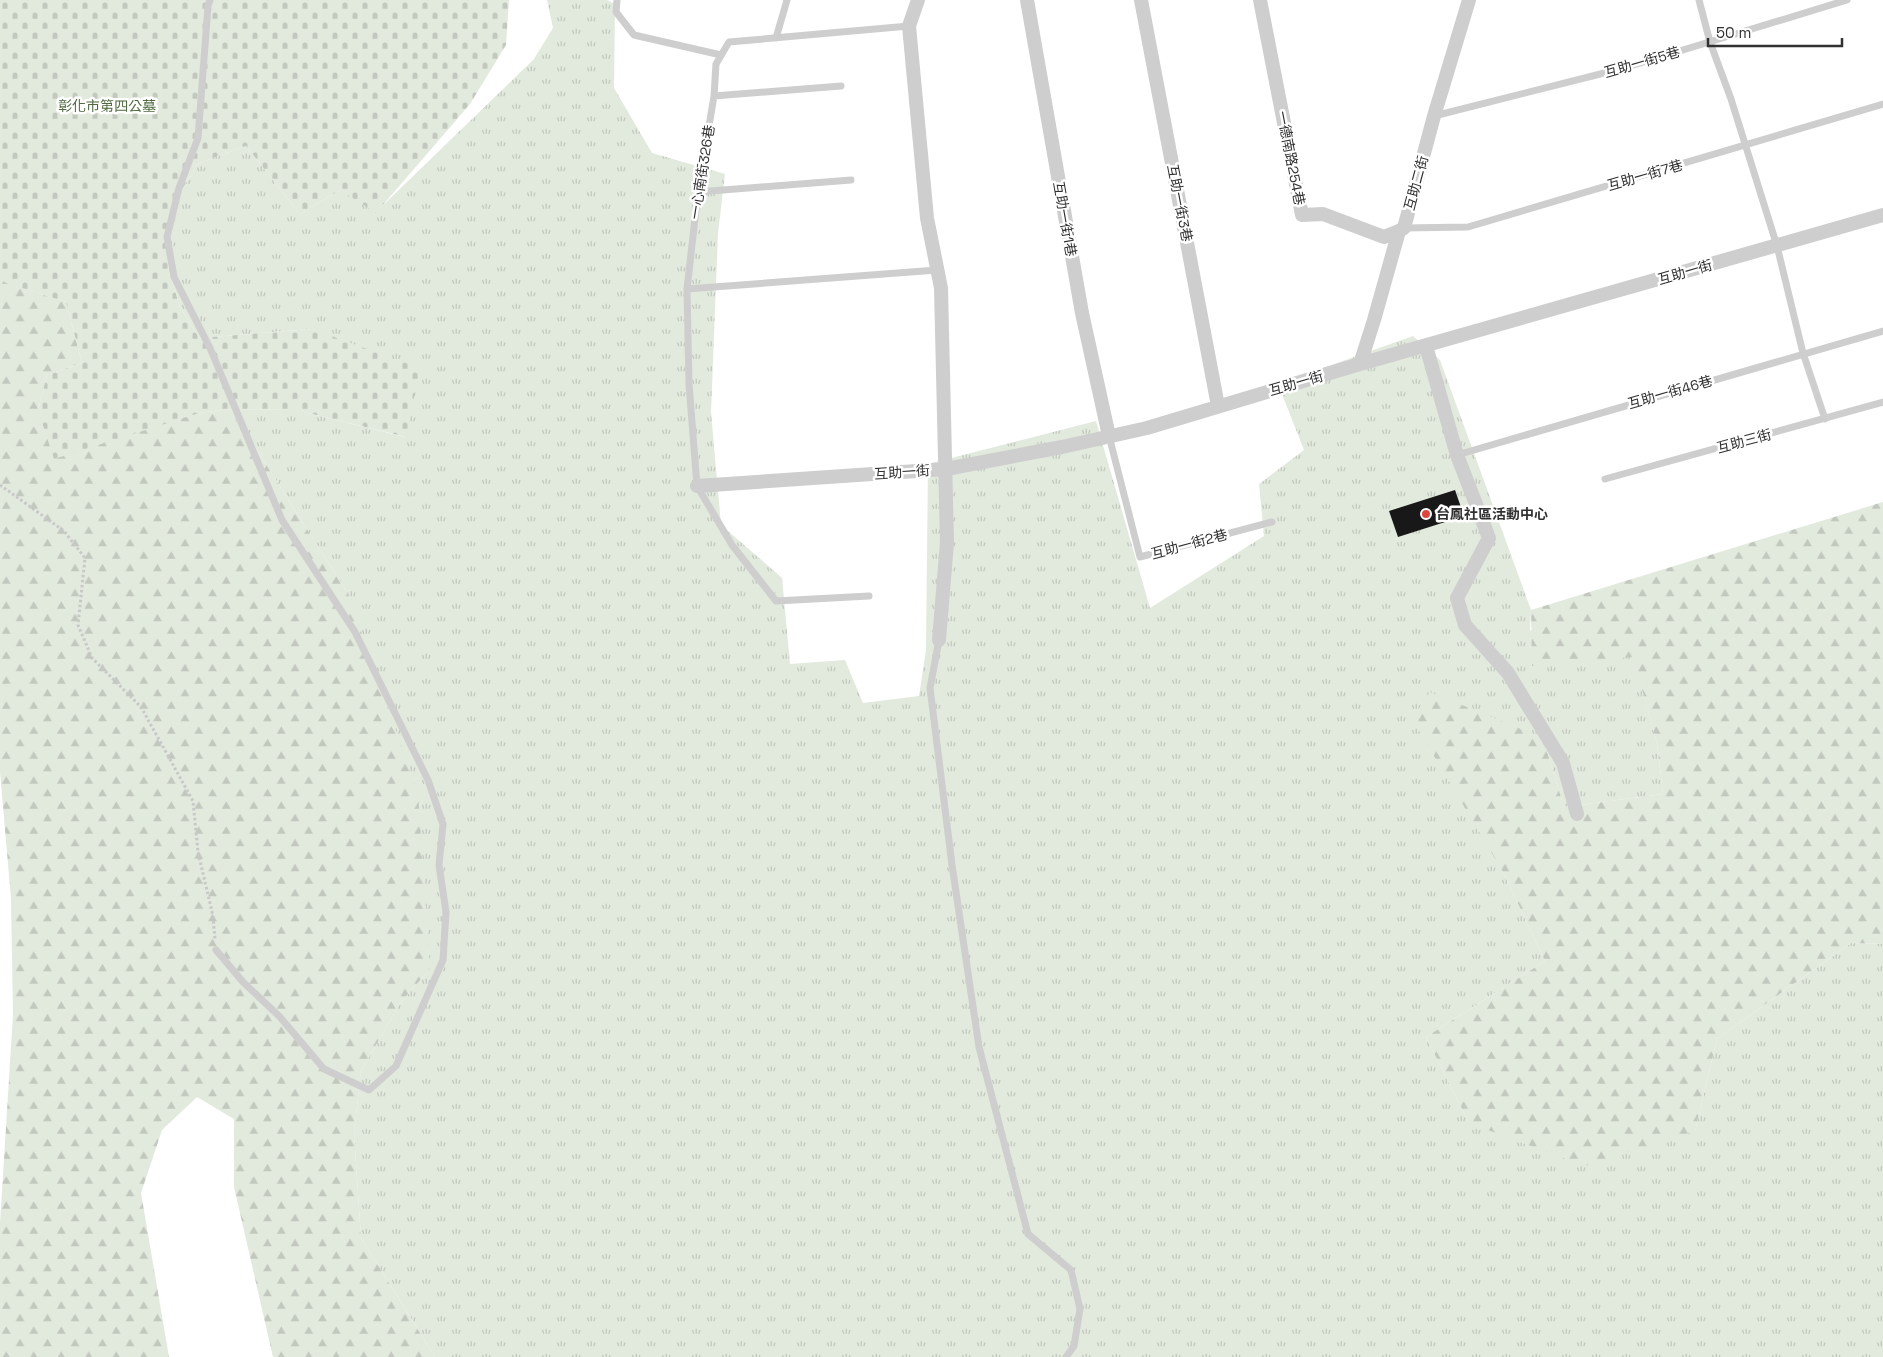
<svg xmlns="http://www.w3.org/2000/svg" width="1883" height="1357" font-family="'Space Grotesk','Noto Sans TC',sans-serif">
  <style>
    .grass { fill: url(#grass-tufts) }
    .forest { fill: url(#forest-firs) }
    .cemetery { fill: url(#cemetery-stones) }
    .building { fill: #181818 }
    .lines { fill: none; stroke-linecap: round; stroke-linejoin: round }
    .path { stroke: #c8c8c8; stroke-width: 3; stroke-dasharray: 2.5 2.5; stroke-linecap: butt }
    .service { stroke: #cecece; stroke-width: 7 }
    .minor { stroke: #cecece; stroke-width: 14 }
    .poi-dot { fill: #dc463f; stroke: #fff; stroke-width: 2 }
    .labels { text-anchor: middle; stroke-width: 5; stroke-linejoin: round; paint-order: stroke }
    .street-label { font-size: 14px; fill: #313131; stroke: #fff }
    .park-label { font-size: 14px; fill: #4f6a40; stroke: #fff }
    .poi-label { font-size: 14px; font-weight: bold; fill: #313131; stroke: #fff; text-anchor: start }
  </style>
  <defs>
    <pattern id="grass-tufts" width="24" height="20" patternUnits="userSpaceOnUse" patternTransform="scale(1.25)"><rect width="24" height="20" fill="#e2e9dd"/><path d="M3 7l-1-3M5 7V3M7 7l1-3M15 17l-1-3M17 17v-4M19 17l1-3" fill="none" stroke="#c2c8be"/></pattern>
    <pattern id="forest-firs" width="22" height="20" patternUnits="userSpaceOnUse" patternTransform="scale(1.25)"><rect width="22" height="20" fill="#e2e9dd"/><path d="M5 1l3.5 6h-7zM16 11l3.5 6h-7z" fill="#c2c8be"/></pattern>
    <pattern id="cemetery-stones" width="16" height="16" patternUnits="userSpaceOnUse" patternTransform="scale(1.25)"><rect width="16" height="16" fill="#e2e9dd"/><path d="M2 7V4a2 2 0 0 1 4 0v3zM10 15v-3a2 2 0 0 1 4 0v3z" fill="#c2c8be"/></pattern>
  </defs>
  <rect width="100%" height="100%" fill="#fff"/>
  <path class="grass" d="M547,0H607L615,4L614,88L652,153L725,174L718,233L711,412L721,525L782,578L790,664L845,660L863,703L919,696L926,650L928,464L1096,421L1150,608L1264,536L1259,484L1304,450L1278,384L1413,336L1440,360L1531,610L1530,630L1633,656L1657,743L1663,794L1564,807L1543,738L1503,872L1545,961L1426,1037L1469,1123L1695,1131L1717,1039L1851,943L1883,944V1357H435L361,1238L354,1133L361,1071L401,1002L430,969L348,594L231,409L296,410L405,437L312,329L199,338L180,307L169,272L168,235L177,198L197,164L246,146L300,214L340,190L376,212L534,59L553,28Z"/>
  <path class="forest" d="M0,279L7,283L66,302L82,363L47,375L38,410L199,413L231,409L348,594L418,793L430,969L401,1002L361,1071L354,1133L361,1238L435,1357H273L234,1187V1119L197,1097L162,1130L141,1193L169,1357H0V1223L13,1015L11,898L0,772Z
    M1883,502V944L1851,943L1717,1039L1695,1131L1585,1166L1469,1123L1426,1037L1545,961L1503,872L1412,719L1430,692L1543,738L1564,807L1663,794L1657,743L1633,657L1532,666L1531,610Z"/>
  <path class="cemetery" d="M0,0H509L506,45L470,104L376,213L340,190L300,214L246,146L197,164L177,198L171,216L168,254L169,272L180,307L199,338L312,329L420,368L406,437L296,410L231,409L199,413L54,459L38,410L47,375L82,363L66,302L6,283L0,279Z"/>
  <path class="building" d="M1455,490L1464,516L1398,537L1389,511Z"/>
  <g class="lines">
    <path class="path" d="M0,485L64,531L85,558L78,625L92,658L141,707L193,801L198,852L213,916L215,940"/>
    <path class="service" d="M210,0L208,6L198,138L179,188L167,237L174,277L210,348L282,520L355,632L428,780L443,824L439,865L446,912L443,960L396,1066L369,1090L324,1069L279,1016L243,982L216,950
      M617,0L616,12L634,35L721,55
      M1699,0L1710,42L1731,99L1777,246L1803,353L1825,419
      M776,38L787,0
      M714,96L841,86
      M1434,116L1624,68L1847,0
      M698,192L851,180
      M1404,228L1468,227L1883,104
      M687,289L937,270
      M1109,436L1140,557L1272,522
      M1457,455L1883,331
      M1605,479L1883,402
      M869,596L776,601L732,545L697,486L689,384L687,289L698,192L714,96L716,64L729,42L909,26
      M939,640L930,688L952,865L979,1047L1028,1234L1071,1270L1080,1309L1074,1346L1066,1357"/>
    <path class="minor" d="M918,0L909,26L927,218L941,288L947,542L939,640
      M1027,0L1082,313L1109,436
      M1141,0L1218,406
      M1260,0L1302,215L1323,214L1384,237L1399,231
      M1426,346L1457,455L1489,538L1457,598L1465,625L1508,673L1563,763L1577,814
      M1360,364L1374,320L1399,231L1404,228L1434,116L1469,0
      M697,486L946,469L1062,447L1147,428L1360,364L1883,215"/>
  </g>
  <circle class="poi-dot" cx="1426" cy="514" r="5"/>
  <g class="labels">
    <g class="street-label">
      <text transform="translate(1642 62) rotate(-16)" y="5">互助一街5巷</text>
      <text transform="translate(1291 158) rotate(79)" y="5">一德南路254巷</text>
      <text transform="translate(702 172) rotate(-81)" y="5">一心南街326巷</text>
      <text transform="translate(1645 175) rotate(-16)" y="5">互助一街7巷</text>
      <text transform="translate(1416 183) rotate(-75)" y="5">互助二街</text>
      <text transform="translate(1180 203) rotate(79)" y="5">互助一街3巷</text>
      <text transform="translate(1065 219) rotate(80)" y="5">互助一街1巷</text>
      <text transform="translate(1685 272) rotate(-16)" y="5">互助一街</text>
      <text transform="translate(1296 383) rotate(-16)" y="5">互助一街</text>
      <text transform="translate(1670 392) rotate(-16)" y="5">互助一街46巷</text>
      <text transform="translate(1744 441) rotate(-15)" y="5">互助三街</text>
      <text transform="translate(902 472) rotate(-4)" y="5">互助一街</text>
      <text transform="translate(1189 544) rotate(-15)" y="5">互助一街2巷</text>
    </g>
    <g class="park-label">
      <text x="107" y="111">彰化市第四公墓</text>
    </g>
    <g class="poi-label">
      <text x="1436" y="519">台鳳社區活動中心</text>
    </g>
  </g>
  <path d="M1708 38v8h134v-8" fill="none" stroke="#313131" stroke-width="2.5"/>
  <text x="1716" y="38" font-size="15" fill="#313131" stroke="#ffffff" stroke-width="4" paint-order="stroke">50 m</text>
</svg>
